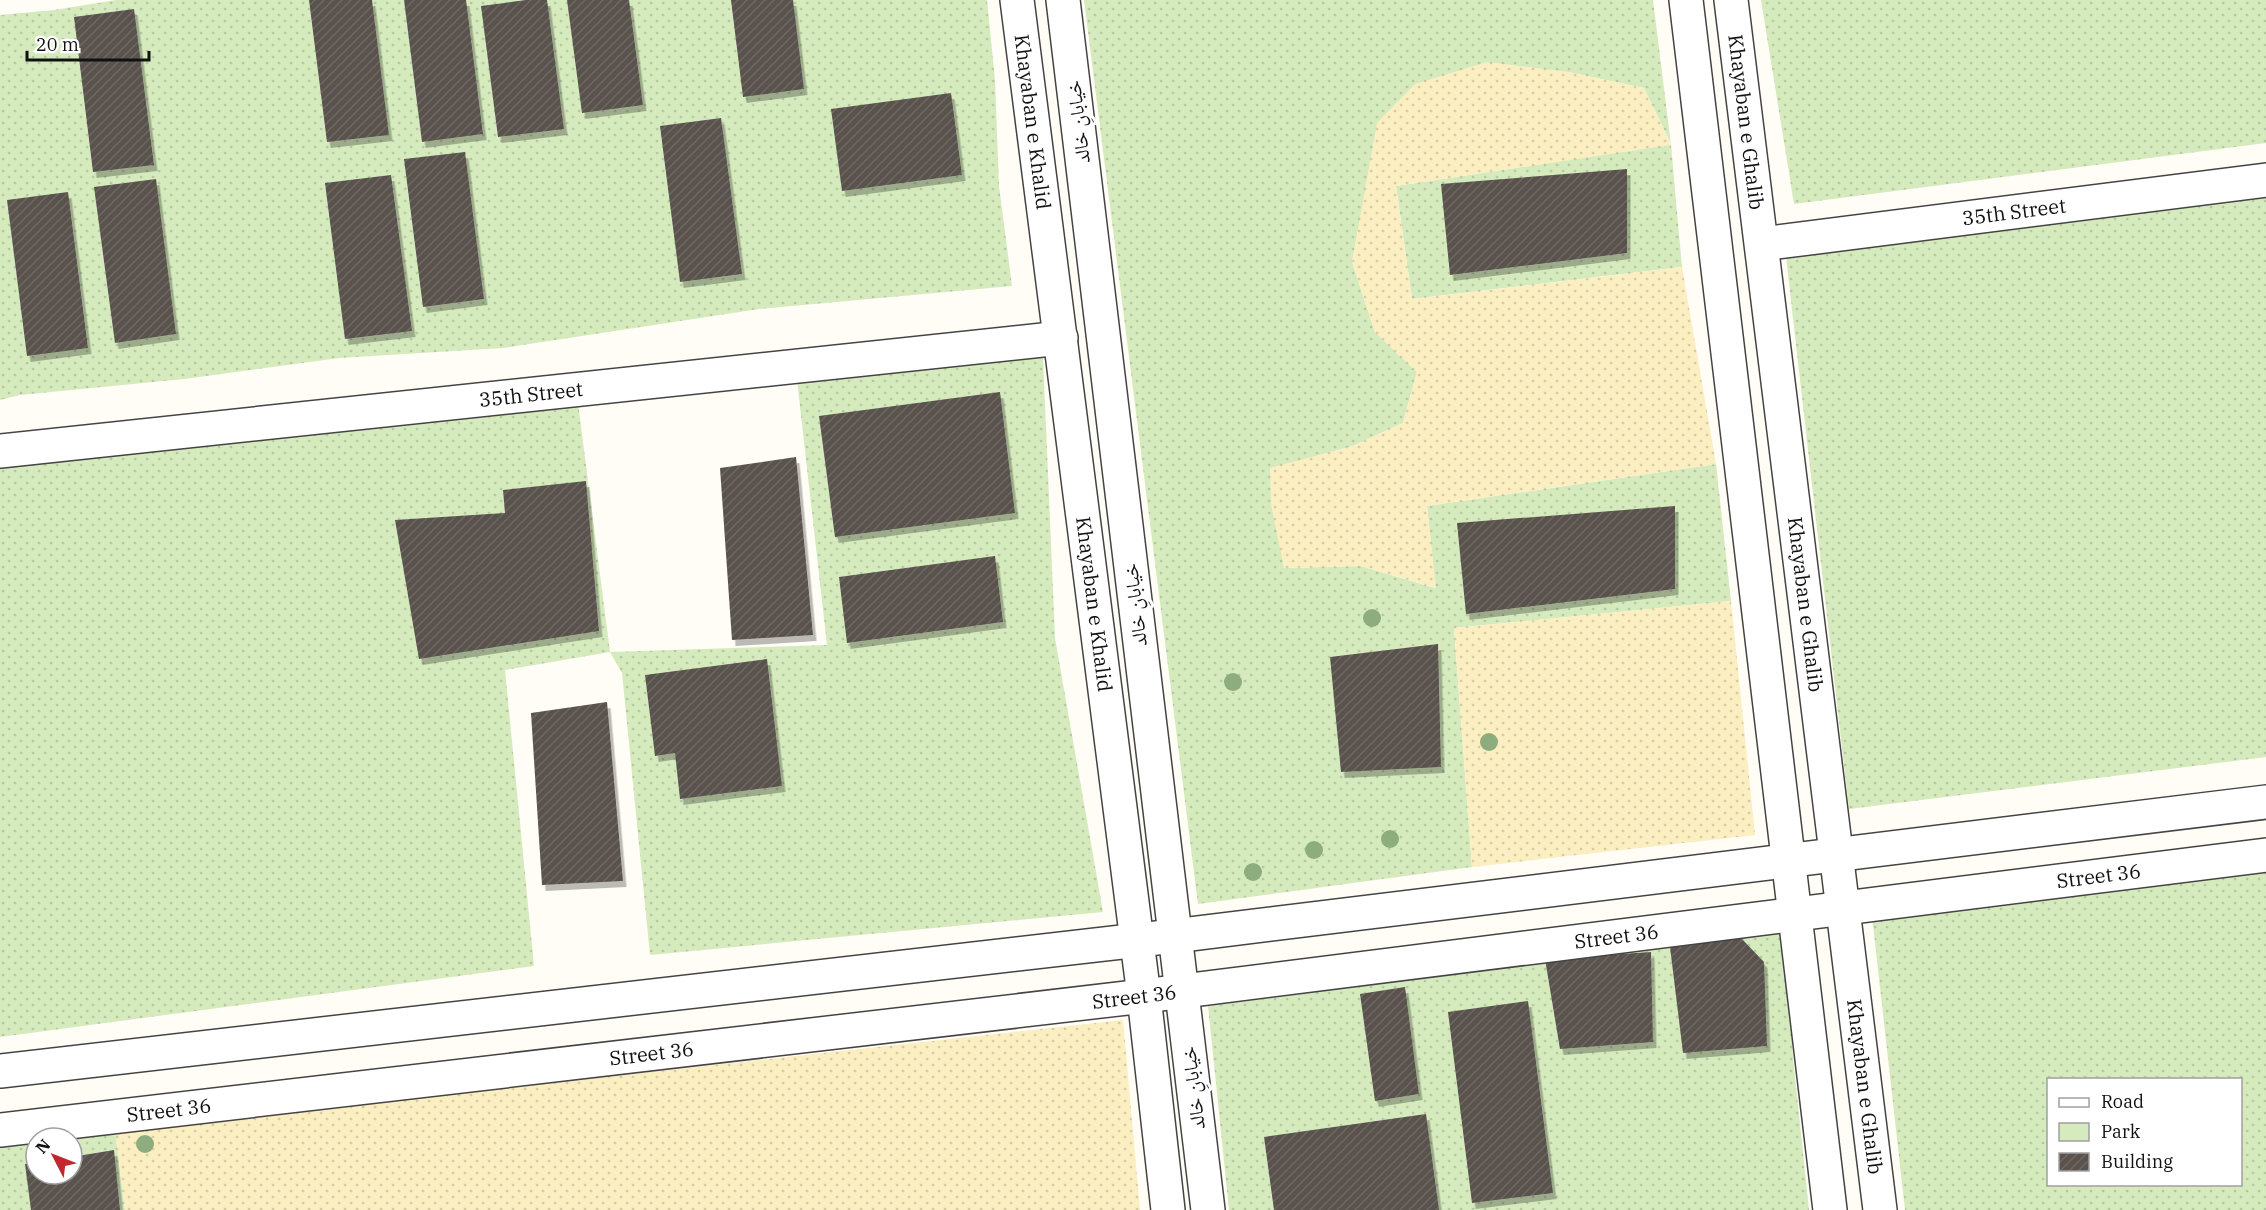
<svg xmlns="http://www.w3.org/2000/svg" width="2266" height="1210" font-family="'IBM Plex Serif','Noto Naskh Arabic',serif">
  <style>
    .green { fill: url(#green-dots); fill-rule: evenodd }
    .sand { fill: url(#sand-dots) }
    .building { fill: url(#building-hatch); filter: url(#shadow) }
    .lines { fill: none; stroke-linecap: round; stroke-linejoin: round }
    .minor-casing { stroke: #444; stroke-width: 36 }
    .tertiary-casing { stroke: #444; stroke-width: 36 }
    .minor { stroke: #fff; stroke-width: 33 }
    .tertiary { stroke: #fff; stroke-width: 33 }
    .tree { fill: #8dad7f }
    .labels { text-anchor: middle; stroke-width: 6; stroke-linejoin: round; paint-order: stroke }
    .street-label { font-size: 20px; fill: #111; stroke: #fff }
  </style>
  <defs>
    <pattern id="green-dots" width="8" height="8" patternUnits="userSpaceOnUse" patternTransform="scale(1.5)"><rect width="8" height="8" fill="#d5ebbd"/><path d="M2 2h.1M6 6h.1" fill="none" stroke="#b6c8a1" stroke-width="1.8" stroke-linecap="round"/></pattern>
    <pattern id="sand-dots" width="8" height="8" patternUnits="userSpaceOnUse" patternTransform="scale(1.5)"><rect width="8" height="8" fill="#fbeec1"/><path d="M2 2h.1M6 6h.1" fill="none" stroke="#d6cba5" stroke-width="1.8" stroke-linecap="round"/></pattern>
    <pattern id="building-hatch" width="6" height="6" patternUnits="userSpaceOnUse" patternTransform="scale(1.5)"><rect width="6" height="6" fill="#5a524d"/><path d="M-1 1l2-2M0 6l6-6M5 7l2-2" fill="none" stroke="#6d6662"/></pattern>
    <filter id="shadow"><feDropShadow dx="3.5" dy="6" stdDeviation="0" flood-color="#0004"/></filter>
  </defs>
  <rect width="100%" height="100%" fill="#fffdf5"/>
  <path class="green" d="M116,0H987L995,80L999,186L1012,286L759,309L503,348L339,358L184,379L20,395L0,400V15L54,10Z
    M1084,0H1653L1671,145L1682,267L1412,299L1396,186L1671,144L1644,88L1568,72L1364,199L1352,262L1375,332L1417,372L1403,423L1353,446L1270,469L1284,568L1361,566L1435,588L1427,506L1716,464L1731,601L1454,628L1472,867L1198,904Z
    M1761,0H2266V143L1794,204Z
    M2266,197V757L1849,809L1786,257Z
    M1043,357L1055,638L1103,912L650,955L622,673L610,652L505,670L534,966L0,1037V465L578,403L610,652L827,645L797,380Z
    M2266,867V1210H1905L1872,916ZM2048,1080H2240V1184H2048Z
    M1785,931L1793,1057L1809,1210H1229L1208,1006Z
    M115,1131L125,1210H0V1143L36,1140V1174H72V1138Z"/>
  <path class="sand" d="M1487,62L1569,72L1644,88L1671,145L1396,186L1412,299L1682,267L1716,464L1427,506L1436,588L1361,566L1284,568L1271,504L1270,468L1353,446L1403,423L1417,372L1375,332L1352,262L1377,123L1415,84Z
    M1731,601L1755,835L1472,867L1454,628Z
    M1123,1020L1140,1210H125L115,1131Z"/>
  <path class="building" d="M309,0H372L389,135L327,142Z
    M404,0H466L483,134L422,142Z
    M526,0H547L564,129L498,137L481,6Z
    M567,0H629L643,105L582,113Z
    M731,0H793L804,89L743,97Z
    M134,9L154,165L93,172L74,17Z
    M951,93L962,175L842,191L831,109Z
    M721,118L742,274L680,282L660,126Z
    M465,152L484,299L423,307L404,159Z
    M1627,169V253L1450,275L1441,184Z
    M391,175L412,331L345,339L325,183Z
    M156,179L176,334L115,343L94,187Z
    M68,192L88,348L27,356L7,200Z
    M1000,392L1015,513L835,537L819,416Z
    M796,457L813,635L732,640L720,468Z
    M586,481L599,631L419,659L395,520L505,513L503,490Z
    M1675,506V589L1466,614L1457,523Z
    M995,556L1003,622L847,643L839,577Z
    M1438,644L1441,767L1341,772L1330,657Z
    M767,659L782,786L680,799L675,753L655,756L645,675Z
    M607,702L623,881L542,885L531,713Z
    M1740,937L1764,962L1767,1046L1683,1053L1670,947Z
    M1651,952L1653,1042L1560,1049L1545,959Z
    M1405,987L1419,1094L1375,1101L1360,994Z
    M1528,1001L1553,1193L1472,1203L1448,1012Z
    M1426,1114L1439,1210H1274L1264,1137Z
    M114,1150L120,1210H31L25,1164L36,1162V1174H72V1157Z"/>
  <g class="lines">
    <g class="minor-casing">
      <g id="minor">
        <path id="s1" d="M1762,244L2266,180"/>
        <path id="s2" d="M0,451L1061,338"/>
      </g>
    </g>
    <g class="tertiary-casing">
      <g id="tertiary">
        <path id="s3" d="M1017,0L1144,996L1168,1210"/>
        <path d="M1063,0L1208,1210"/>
        <path d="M1686,0L1830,1210"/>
        <path id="s4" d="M1731,0L1880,1210"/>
        <path d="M0,1071L1174,936L2266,802"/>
        <path id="s5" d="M0,1130L1144,996L2266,855"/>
      </g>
    </g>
    <use href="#minor" class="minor"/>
    <use href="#tertiary" class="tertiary"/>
  </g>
  <g class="tree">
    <circle cx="1372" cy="618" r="9"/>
    <circle cx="1233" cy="682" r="9"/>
    <circle cx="1489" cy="742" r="9"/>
    <circle cx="1390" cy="839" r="9"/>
    <circle cx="1314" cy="850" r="9"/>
    <circle cx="1253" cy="872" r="9"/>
    <circle cx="145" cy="1144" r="9"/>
  </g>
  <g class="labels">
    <g class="street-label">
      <text transform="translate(1078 122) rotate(-97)" y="7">خیابانِ خالد</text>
      <text dy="7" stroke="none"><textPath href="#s3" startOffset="123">Khayaban e Khalid</textPath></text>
      <text dy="7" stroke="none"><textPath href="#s4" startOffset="123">Khayaban e Ghalib</textPath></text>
      <text dy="7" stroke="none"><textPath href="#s1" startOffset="254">35th Street</textPath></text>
      <text dy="7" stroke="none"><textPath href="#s2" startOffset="534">35th Street</textPath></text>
      <text dy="7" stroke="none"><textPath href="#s3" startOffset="609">Khayaban e Khalid</textPath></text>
      <text transform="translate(1135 605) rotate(-97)" y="7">خیابانِ خالد</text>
      <text dy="7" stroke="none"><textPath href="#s4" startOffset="609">Khayaban e Ghalib</textPath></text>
      <text dy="7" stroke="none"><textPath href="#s5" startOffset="2114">Street 36</textPath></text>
      <text dy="7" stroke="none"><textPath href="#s5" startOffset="1628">Street 36</textPath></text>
      <text dy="7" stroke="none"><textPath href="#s5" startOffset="1142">Street 36</textPath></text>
      <text dy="7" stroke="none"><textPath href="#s5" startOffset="656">Street 36</textPath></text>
      <text dy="7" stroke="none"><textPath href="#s4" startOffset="1095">Khayaban e Ghalib</textPath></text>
      <text transform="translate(1193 1088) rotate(-97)" y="7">خیابانِ خالد</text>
      <text dy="7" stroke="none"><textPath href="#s5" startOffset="170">Street 36</textPath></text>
    </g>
  </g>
  <rect x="2047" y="1078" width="195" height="108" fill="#ffffff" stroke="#a0a0a0" stroke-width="1.5"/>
  <rect x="2059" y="1098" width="30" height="9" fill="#ffffff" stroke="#a0a0a0" stroke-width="1.5"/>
  <text x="2101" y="1108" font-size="18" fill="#111111">Road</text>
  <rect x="2059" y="1123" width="30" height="18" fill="#d5ebbd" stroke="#a0a0a0" stroke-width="1.5"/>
  <text x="2101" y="1138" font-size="18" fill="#111111">Park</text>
  <rect x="2059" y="1153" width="30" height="18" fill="url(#building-hatch)" stroke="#a0a0a0" stroke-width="1.5"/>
  <text x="2101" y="1168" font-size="18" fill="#111111">Building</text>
  <g transform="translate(54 1156) rotate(312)"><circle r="28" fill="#ffffff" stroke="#a0a0a0" stroke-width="1.5"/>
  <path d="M0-4.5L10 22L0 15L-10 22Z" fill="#c4262e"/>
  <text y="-9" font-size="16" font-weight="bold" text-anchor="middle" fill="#111111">N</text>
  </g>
  <path d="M27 51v9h122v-9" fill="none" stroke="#111111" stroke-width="3"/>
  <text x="36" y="51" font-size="18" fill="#111111" stroke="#ffffff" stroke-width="4.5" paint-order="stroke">20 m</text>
</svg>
